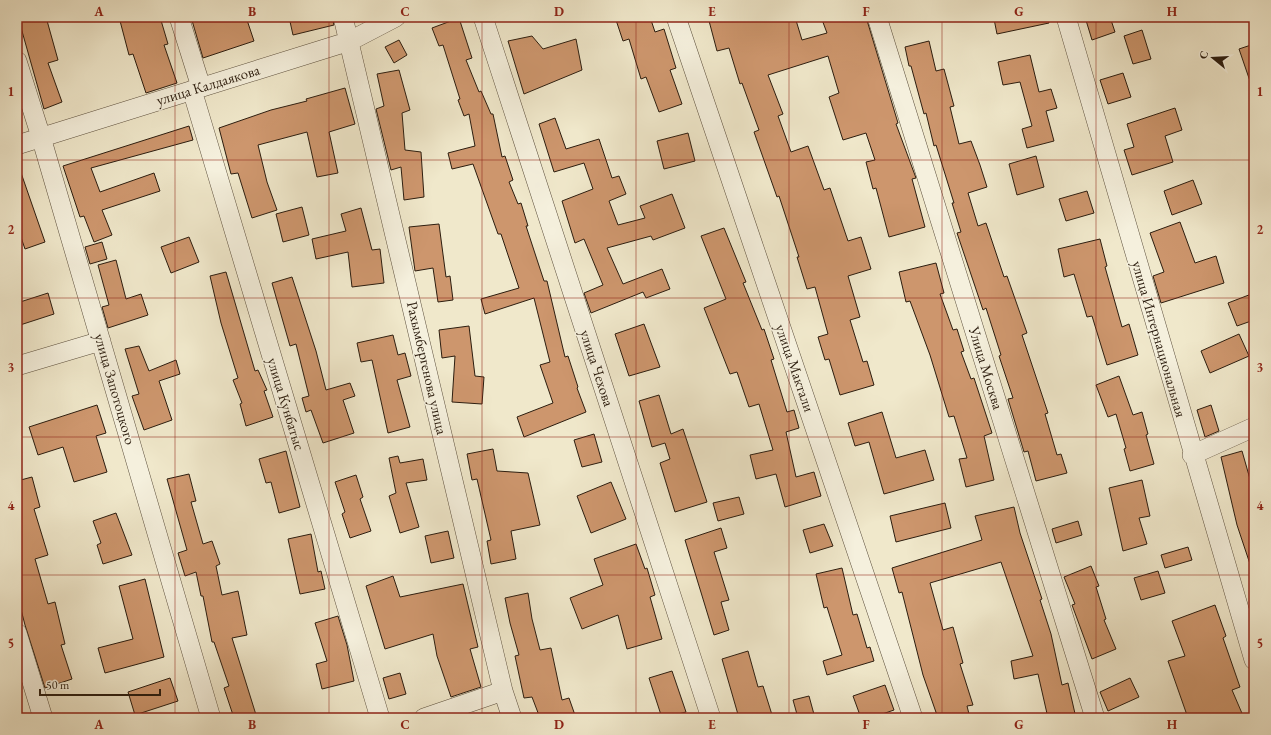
<svg xmlns="http://www.w3.org/2000/svg" width="1271" height="735" font-family="'EB Garamond',serif">
  <style>
    .building { fill: #cd966d; stroke: #2c1d0f }
    .lines { fill: none; stroke-linecap: round; stroke-linejoin: round }
    .minor-casing { stroke: #5d503e; stroke-width: 20 }
    .minor { stroke: #f5f0dd; stroke-width: 19 }
    .grid { fill: none; stroke: #8f2418; stroke-width: 1; stroke-opacity: 0.55 }
    .labels { text-anchor: middle; stroke-width: 3; stroke-linejoin: round; paint-order: stroke }
    .street-label { font-size: 15px; fill: #2c1d0f; stroke: #f5f0dd }
    .neatline { fill: none; stroke: #8f2418; stroke-width: 1.5 }
    .grid-label { font-size: 13px; text-anchor: middle; font-weight: bold; fill: #8f2418 }
  </style>
  <rect width="100%" height="100%" fill="#f0e8cb"/>
  <filter id="stains"><feTurbulence type="fractalNoise" baseFrequency=".005" numOctaves="4"/><feColorMatrix values="0 0 0 0 .2 0 0 0 0 .09 0 0 0 0 .02 0 0 0 .5 -.17"/></filter>
  <radialGradient id="worn" r=".72"><stop offset=".6" stop-color="#630" stop-opacity="0"/><stop offset="1" stop-color="#630" stop-opacity=".3"/></radialGradient>
  <path class="building" d="M18,17H46L58,60L48,63L62,102L44,109Z
    M119,17H160L168,44L164,45L177,83L146,93L133,54L129,55Z
    M191,17H246L254,41L203,58Z
    M289,17H332L334,25L293,35Z
    M615,17H650L655,32L664,29L676,68L670,70L682,104L659,112L646,77L641,79L629,39L623,41Z
    M708,17H795L802,40L827,33L821,17H866L898,123L896,124L916,178L912,179L925,227L889,237L876,188L873,189L866,162L875,160L866,133L843,140L829,97L839,93L828,56L768,75L783,114L778,116L791,152L808,146L824,190L830,188L848,241L861,237L871,269L848,276L860,317L850,320L863,362L867,361L874,385L840,395L829,359L825,360L818,337L828,334L815,287L807,289L797,257H799L779,196L777,197L754,132L759,130L742,83L740,84L729,48L717,51Z
    M1004,17H1048L1049,23L997,34L994,19Z
    M1085,17H1110L1115,32L1092,40Z
    M459,18L472,58L466,60L479,92L481,91L491,114H493L502,157L505,156L513,180L509,182L518,204L521,203L528,226H526L544,281H547L565,357L568,356L578,387L577,388L586,412L524,437L517,417L553,403L540,365L550,362L534,298L485,314L481,299L519,288L501,234H498L473,164L452,169L448,153L475,146L469,114L464,116L458,100L460,99L443,45L439,46L432,28Z
    M1142,30L1151,59L1133,64L1124,36Z
    M532,36L543,49L576,39L582,70L524,94L508,41Z
    M399,40L407,55L394,63L385,47Z
    M929,41L936,71L944,69L954,106L950,107L959,144L971,141L980,165L987,187L968,193L978,226L986,223L1004,277L1007,276L1027,333L1022,335L1048,413L1045,414L1057,455L1061,454L1067,473L1036,481L1028,451L1024,452L1008,399L1013,398L999,356L1001,355L986,308L983,310L957,233L961,232L952,203H954L936,145L934,146L926,113L924,114L911,66H909L905,47Z
    M1254,44V86L1252,87L1239,49Z
    M1030,55L1039,92L1051,89L1057,108L1046,111L1054,141L1027,148L1022,129L1032,126L1020,82L1003,85L998,62Z
    M399,70L410,110L402,113L405,150L421,152L424,197L404,200L401,167L391,170L376,109L384,106L377,74Z
    M1123,73L1131,97L1108,104L1100,80Z
    M345,88L355,124L329,132L338,173L317,177L307,132L258,145L267,182L277,210L252,218L238,173L231,174L219,128L271,110L307,101L306,99Z
    M1175,108L1182,130L1165,136L1173,162L1132,175L1124,150L1134,147L1127,124Z
    M555,118L566,149L599,139L612,178L619,176L626,194L609,201L618,225L645,218L640,206L672,194L685,228L653,240L651,236L607,248L623,284L662,269L670,289L646,298L643,292L591,313L584,293L603,285L584,239L575,243L562,201L593,189L584,163L554,172L539,124Z
    M189,126L193,140L91,168L100,192L154,173L160,191L102,210L112,235L94,242L84,216L80,217L63,166Z
    M688,133L695,161L664,169L657,141Z
    M1036,156L1044,187L1017,195L1009,164Z
    M17,167H19L45,242L25,249L17,226Z
    M1193,180L1202,204L1172,215L1164,191Z
    M1087,191L1094,213L1066,221L1059,199Z
    M302,207L309,235L283,242L276,214Z
    M361,208L372,250L380,249L384,283L352,287L348,252L316,259L312,239L346,231L341,214Z
    M1180,222L1195,263L1216,256L1224,283L1161,303L1153,276L1164,272L1150,233Z
    M439,224L446,277L450,276L453,300L438,302L433,268L415,271L409,227Z
    M724,228L746,282L743,283L762,330L764,329L774,359L771,360L787,412L794,410L799,428L786,432L796,477L814,472L821,496L785,507L776,474L756,479L750,455L773,450L759,404L749,407L737,372L730,374L704,308L726,299L701,236Z
    M189,237L199,262L171,273L161,247Z
    M1100,239L1107,266L1105,267L1122,327L1129,324L1138,355L1107,365L1092,316L1087,317L1074,274L1064,277L1058,249Z
    M102,242L107,259L90,264L85,247Z
    M116,260L126,299L141,294L148,315L108,328L102,307L109,305L98,265Z
    M936,263L944,293L940,294L953,330L957,329L964,351L961,352L971,379L974,378L992,433L984,436L994,480L966,487L959,459L967,458L954,416L949,417L930,355L910,301L906,302L899,272Z
    M226,272L255,371L258,370L267,390L264,391L273,417L246,426L240,404L242,403L233,380L238,378L221,323L210,276Z
    M292,277L316,351L326,390L350,383L355,396L343,400L354,433L323,443L311,410L306,412L302,398L309,396L296,344L290,346L272,283Z
    M48,293L54,314L17,326V303Z
    M1254,293V320L1237,326L1228,303Z
    M644,324L660,367L629,376L615,334Z
    M469,326L475,376L484,377L482,404L452,402L455,356L442,358L439,330Z
    M1239,334L1249,356L1210,373L1201,351Z
    M393,335L398,355L405,353L411,376L397,380L410,427L388,433L372,360L361,362L357,343Z
    M139,346L149,371L176,360L180,374L159,381L172,420L144,430L132,396L139,394L125,349Z
    M1119,376L1133,415L1142,412L1148,434L1146,435L1154,464L1130,471L1124,449L1126,448L1116,414L1108,417L1096,385Z
    M659,395L671,434L683,429L707,502L675,512L660,463L670,459L665,443L652,447L639,401Z
    M97,405L106,433L96,436L107,472L74,482L63,447L38,455L29,427Z
    M1211,405L1219,431L1205,437L1197,410Z
    M882,412L896,458L925,450L934,480L884,494L869,442L855,446L848,423Z
    M594,434L602,462L582,467L574,440Z
    M493,449L497,471L528,473L540,525L511,531L516,559L491,564L487,541L491,540L477,479L472,480L467,454Z
    M286,451L300,507L279,513L271,482L266,483L259,459Z
    M1242,451L1252,486L1254,485V569L1252,570L1237,525L1221,457Z
    M398,456L400,463L423,459L427,480L406,483L419,527L400,533L389,496L396,493L389,458Z
    M189,474L196,501L191,502L203,544L212,541L220,564L216,566L222,595L238,591L247,635L232,638L257,718H234L224,688L229,686L214,642H212L203,596H201L196,572L185,576L178,553L187,550L167,479Z
    M356,475L363,497L360,499L371,531L350,538L342,514L345,512L335,482Z
    M32,477L40,507L34,509L48,555L35,559L48,604L55,602L65,644L61,645L72,679L45,688L25,625L17,594V481Z
    M1142,480L1150,516L1139,518L1147,544L1123,551L1109,488Z
    M611,482L626,519L591,533L577,496Z
    M739,497L744,514L718,521L713,503Z
    M945,503L951,528L896,542L890,516Z
    M1014,507L1020,533L1042,599L1040,600L1051,634L1062,685L1068,683L1076,718H1048L1038,674L1014,679L1011,661L1033,656L1001,562L930,583L943,630L953,627L963,663L960,664L973,705L967,706L970,718H938L923,675L902,592L899,593L892,568L982,540L975,516Z
    M116,513L132,555L103,564L97,545L101,543L93,521Z
    M1078,521L1082,535L1056,543L1052,529Z
    M824,524L833,546L810,553L803,530Z
    M721,528L727,548L714,552L729,600L721,602L729,630L714,635L685,540Z
    M448,531L454,558L431,563L425,536Z
    M311,534L318,572L321,571L325,589L300,594L288,539Z
    M636,544L645,569L647,568L655,595L650,597L662,639L627,649L618,615L582,629L570,598L603,585L594,559Z
    M1188,547L1192,560L1165,568L1161,555Z
    M1091,566L1099,586L1096,587L1106,619L1104,620L1116,649L1092,659L1072,605L1075,604L1064,577Z
    M842,568L853,615L857,614L867,648L870,647L874,661L827,675L823,661L842,655L827,607L824,608L816,574Z
    M1158,571L1165,593L1141,600L1134,578Z
    M393,576L400,597L463,584L478,647L470,649L481,687L451,697L437,656L433,634L385,649L366,586Z
    M145,579L164,657L105,673L98,648L133,639L119,586Z
    M528,593L532,619L540,650L551,648L562,700L569,698L576,718H540L532,697L524,698L515,656L519,655L510,623L505,598Z
    M1215,605L1226,636L1223,638L1240,687L1232,690L1244,718H1188L1168,661L1185,656L1172,621Z
    M338,616L347,645L354,681L322,689L316,664L327,661L315,623Z
    M748,651L758,687L763,686L773,718H739L722,659Z
    M672,671L686,712L662,718L649,678Z
    M400,673L406,694L389,699L383,678Z
    M170,678L178,701L135,715L128,692Z
    M1130,678L1139,697L1108,711L1100,692Z
    M885,685L894,710L871,718H861L853,696Z
    M809,696L815,718H798L793,700Z"/>
  <g class="lines">
    <g class="minor-casing">
      <path id="minor" d="M179,17L201,87
        M343,17L503,691L512,718
        M483,17L711,718
        M676,17L913,718
        M877,17L1095,718
        M1066,17L1254,660
        M17,61L41,137L211,718
        M192,90L380,718
        M17,145L350,41L396,17
        M17,366L101,341
        M1192,455L1254,427
        M17,633L43,718
        M424,718L503,691"/>
    </g>
    <use href="#minor" class="minor"/>
  </g>
  <path class="grid" d="M175,17V718M329,17V718M482,17V718M636,17V718M789,17V718M942,17V718M1096,17V718M17,160H1254M17,298H1254M17,437H1254M17,575H1254"/>
  <g class="labels">
    <g class="street-label">
      <text transform="translate(208 85) rotate(-17)" y="5">улица Калдаякова</text>
      <text transform="translate(1159 339) rotate(74)" y="5">улица Интернациональная</text>
      <text transform="translate(427 368) rotate(77)" y="5">Рахымбергенова улица</text>
      <text transform="translate(597 368) rotate(72)" y="5">улица Чехова</text>
      <text transform="translate(795 368) rotate(71)" y="5">улица Мактали</text>
      <text transform="translate(986 368) rotate(73)" y="5">Улица Москва</text>
      <text transform="translate(115 389) rotate(74)" y="5">улица Запотоцкого</text>
      <text transform="translate(286 404) rotate(73)" y="5">улица Кунбатыс</text>
    </g>
  </g>
  <rect width="1271" height="735" fill="none" stroke="#f0e8cb" stroke-width="44"/>
  <g transform="translate(1213 58) rotate(288)" stroke="#f5f0dd" stroke-width="3" paint-order="stroke">
  <path d="M0-3L7 15L0 10L-7 15Z" fill="#2c1d0f"/>
  <text y="-6" font-size="11" font-weight="bold" text-anchor="middle" fill="#2c1d0f">С</text>
  </g>
  <path d="M40 689v6h120v-6" fill="none" stroke="#2c1d0f" stroke-width="2"/>
  <text x="46" y="689" font-size="12" fill="#2c1d0f" stroke="#f5f0dd" stroke-width="3" paint-order="stroke">50 m</text>
  <rect x="22" y="22" width="1227" height="691" class="neatline"/>
  <g class="grid-label">
    <text x="99" y="16">A</text>
    <text x="252" y="16">B</text>
    <text x="405" y="16">C</text>
    <text x="559" y="16">D</text>
    <text x="712" y="16">E</text>
    <text x="866" y="16">F</text>
    <text x="1019" y="16">G</text>
    <text x="1172" y="16">H</text>
    <text x="11" y="96">1</text>
    <text x="1260" y="96">1</text>
    <text x="11" y="234">2</text>
    <text x="1260" y="234">2</text>
    <text x="11" y="372">3</text>
    <text x="1260" y="372">3</text>
    <text x="11" y="510">4</text>
    <text x="1260" y="510">4</text>
    <text x="11" y="648">5</text>
    <text x="1260" y="648">5</text>
    <text x="99" y="729">A</text>
    <text x="252" y="729">B</text>
    <text x="405" y="729">C</text>
    <text x="559" y="729">D</text>
    <text x="712" y="729">E</text>
    <text x="866" y="729">F</text>
    <text x="1019" y="729">G</text>
    <text x="1172" y="729">H</text>
  </g>
  <rect width="100%" height="100%" filter="url(#stains)"/>
  <rect width="100%" height="100%" fill="url(#worn)"/>
</svg>
